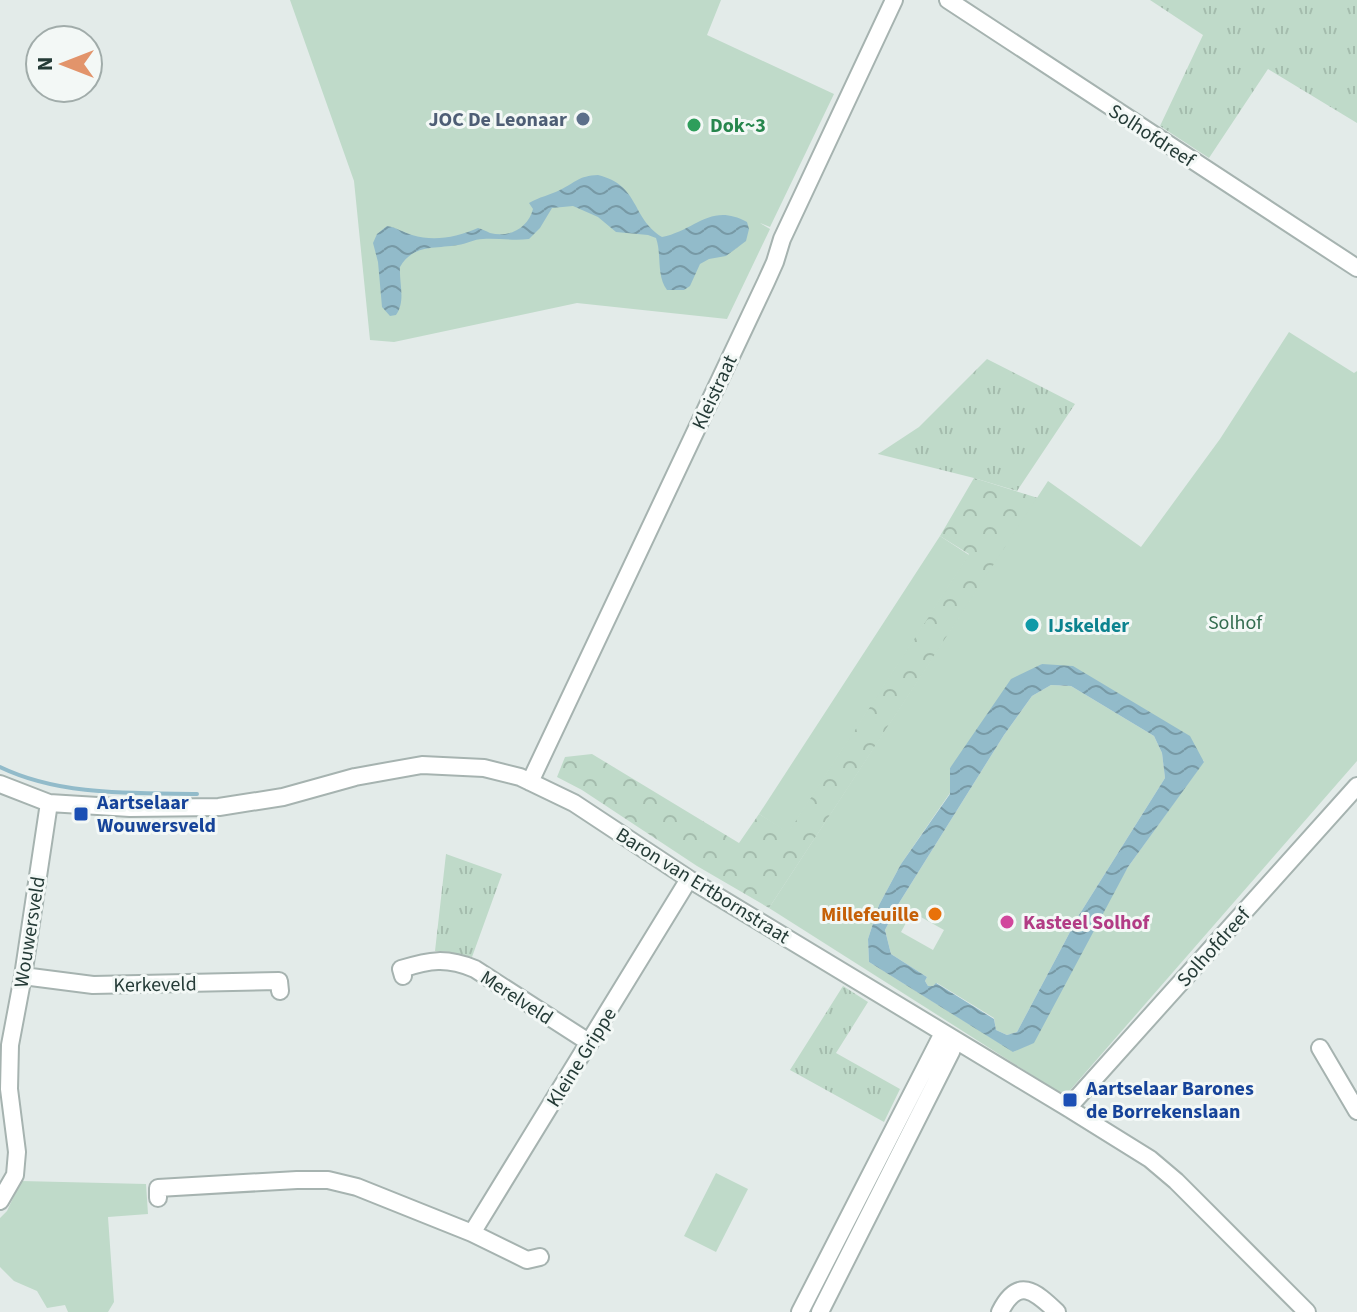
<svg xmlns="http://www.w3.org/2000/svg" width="1357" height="1312" font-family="'Source Sans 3',sans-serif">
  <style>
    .grass { fill: url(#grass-tufts) }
    .forest { fill: url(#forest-crowns) }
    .green { fill: #bfdac9; fill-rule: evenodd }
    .water { fill: url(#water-waves); fill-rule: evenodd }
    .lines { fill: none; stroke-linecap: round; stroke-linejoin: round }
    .stream { stroke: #92bbca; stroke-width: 4 }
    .minor-casing { stroke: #a6b3b0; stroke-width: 20 }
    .minor { stroke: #fff; stroke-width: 16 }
    .service-dot { fill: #5c6f8a; stroke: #f3f8f6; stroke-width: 3 }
    .leisure-dot { fill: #2e9e5b; stroke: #f3f8f6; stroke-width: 3 }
    .culture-dot { fill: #0f9aa8; stroke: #f3f8f6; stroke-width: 3 }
    .transit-dot { fill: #1a4fb4; stroke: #f3f8f6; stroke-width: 3 }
    .food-dot { fill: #e8710a; stroke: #f3f8f6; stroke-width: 3 }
    .hotel-dot { fill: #d1479c; stroke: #f3f8f6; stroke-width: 3 }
    .labels { text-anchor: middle; stroke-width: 6; stroke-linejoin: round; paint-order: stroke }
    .service-label { font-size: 20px; font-weight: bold; fill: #4e5e75; stroke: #f3f8f6; text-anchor: end }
    .leisure-label { font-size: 20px; font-weight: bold; fill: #27864d; stroke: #f3f8f6; text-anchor: start }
    .street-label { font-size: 20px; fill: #253b37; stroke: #f3f8f6 }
    .park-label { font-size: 20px; fill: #346d50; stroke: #f3f8f6 }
    .culture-label { font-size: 20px; font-weight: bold; fill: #0d838f; stroke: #f3f8f6; text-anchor: start }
    .transit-label { font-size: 20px; font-weight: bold; fill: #164399; stroke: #f3f8f6; text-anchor: start }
    .food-label { font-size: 20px; font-weight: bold; fill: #c56008; stroke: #f3f8f6; text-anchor: end }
    .hotel-label { font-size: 20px; font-weight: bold; fill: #b23c85; stroke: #f3f8f6; text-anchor: start }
  </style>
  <defs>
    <pattern id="grass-tufts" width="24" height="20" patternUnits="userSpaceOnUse" patternTransform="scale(2)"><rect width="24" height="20" fill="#bfdac9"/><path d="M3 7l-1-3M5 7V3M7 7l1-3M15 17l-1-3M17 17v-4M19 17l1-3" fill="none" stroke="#a4bcad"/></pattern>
    <pattern id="forest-crowns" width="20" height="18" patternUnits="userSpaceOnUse" patternTransform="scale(2)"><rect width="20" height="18" fill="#bfdac9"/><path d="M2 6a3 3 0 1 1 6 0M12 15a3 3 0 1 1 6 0" fill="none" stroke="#a4bcad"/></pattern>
    <pattern id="water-waves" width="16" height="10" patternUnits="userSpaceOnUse" patternTransform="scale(2)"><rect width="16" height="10" fill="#92bbca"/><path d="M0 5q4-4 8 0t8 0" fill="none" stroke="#7799a5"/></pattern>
  </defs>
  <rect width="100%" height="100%" fill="#e3ebe9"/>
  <path class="grass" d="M1150,0H1357V123L1268,69L1209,158L1160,126L1203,35Z
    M987,359L1075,404L1017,491L974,478L878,454L919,427Z
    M446,854L502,874L472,957L449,952L435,951Z
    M843,986L868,1002L836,1053L900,1089L884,1122L790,1070Z"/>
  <path class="forest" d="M974,478L1038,498L769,908L697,866L582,790L557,777L565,757L592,754L739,843L759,814L788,832L969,554L940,536Z"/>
  <path class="green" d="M290,0H721L707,35L834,94L770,227L760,223L770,229L727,319L577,303L394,342L370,340L354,181Z
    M1289,332L1354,373L1357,371V761L1065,1096L769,908L1048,481L1141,547L1220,439ZM1042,664L1204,761L1128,867L1014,1052L869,962L868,939L879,905L901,864L950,793V768Z
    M940,536L969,555L788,833L759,814Z
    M1051,685L1071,686L1154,736L1162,753L1165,778L1079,915L1017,1032L1007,1035L996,1030L994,1018L937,983L933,986H928L925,981L927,977L891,954L885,930L899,903L1004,735L1032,696ZM912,912L944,930L933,950L901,932Z
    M716,1173L748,1189L716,1252L684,1236Z
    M21,1181L146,1184L148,1214L108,1217L114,1302L108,1312H68L65,1305L47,1308L37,1291L14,1281L0,1267V1218L7,1211Z"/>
  <path class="water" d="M598,175C640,185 631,218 662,237C696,230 711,202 747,222L749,229L746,241L726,256L709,259L700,264L690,286L684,290H667C656,275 662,255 656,238L648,235L616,232L598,217L573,206L552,208L540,228L529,239C513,241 498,238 483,239C474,239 466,244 458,245C435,249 413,244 400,267C399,284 406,301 396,315L390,316L382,307L378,262L373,243L377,234L387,226C398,228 402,232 412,235C435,242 456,237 478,228C482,229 486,231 490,233C510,238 528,228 533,209L529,203C539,197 550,195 560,190C576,182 578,176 598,175Z
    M1042,664L1073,666L1190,736L1204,762L1128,867L1034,1043L1013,1052L869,962L868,939L879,905L901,864L950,794V768L1011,679ZM1051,685L1071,686L1154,736L1162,753L1165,778L1079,915L1017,1032L1007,1035L996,1030L994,1019L936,983L933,986H928L925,981L927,977L891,954L885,930L899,903L1004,735L1032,696Z"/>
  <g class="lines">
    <path class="stream" d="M0,767C60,796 132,793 197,794"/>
    <g class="minor-casing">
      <path id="minor" d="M948,0L1357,268
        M530,782L766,282L775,262L782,239L894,0
        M0,784L49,803L130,808L219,807L283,797L355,777L422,765L484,768L520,777L574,803L689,879L1068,1108L1150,1159L1176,1181L1307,1312
        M23,976L93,985L279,981L280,991
        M403,976L401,969C430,960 446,957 475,969L590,1043
        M1320,1048L1357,1111
        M1068,1108L1357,786
        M158,1198V1188L297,1180H328L357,1187L472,1233L527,1260L540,1257
        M0,1201L15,1175L17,1152L9,1089L10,1045L23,976L49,803
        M472,1233L689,879
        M800,1312L943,1033
        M820,1312L951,1052L955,1041
        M1000,1312C1018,1276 1035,1291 1057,1312"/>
    </g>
    <use href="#minor" class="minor"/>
  </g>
  <circle class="service-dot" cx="583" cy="119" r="8"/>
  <circle class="leisure-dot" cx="694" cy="125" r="8"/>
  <circle class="culture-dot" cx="1032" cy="625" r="8"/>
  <g class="transit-dot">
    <rect x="73" y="806" width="16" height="16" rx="4"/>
    <rect x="1062" y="1092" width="16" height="16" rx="4"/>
  </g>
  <circle class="food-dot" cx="935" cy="914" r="8"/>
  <circle class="hotel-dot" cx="1007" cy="922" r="8"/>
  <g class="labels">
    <g class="service-label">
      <text x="567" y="126">JOC De Leonaar</text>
    </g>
    <g class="leisure-label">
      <text x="710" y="132">Dok~3</text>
    </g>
    <g class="street-label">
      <text transform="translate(1152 135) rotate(33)" y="7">Solhofdreef</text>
      <text transform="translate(714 392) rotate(-65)" y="7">Kleistraat</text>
      <text transform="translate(703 885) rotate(32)" y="7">Baron van Ertbornstraat</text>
      <text transform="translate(29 932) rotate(-81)" y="7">Wouwersveld</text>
      <text transform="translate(1213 947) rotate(-48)" y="7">Solhofdreef</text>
      <text transform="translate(155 984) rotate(-1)" y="7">Kerkeveld</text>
      <text transform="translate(517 997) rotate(33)" y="7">Merelveld</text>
      <text transform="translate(581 1057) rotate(-58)" y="7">Kleine Grippe</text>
    </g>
    <g class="park-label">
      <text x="1235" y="629">Solhof</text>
    </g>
    <g class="culture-label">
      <text x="1048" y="632">IJskelder</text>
    </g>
    <g class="transit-label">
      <text x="97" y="809">Aartselaar<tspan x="97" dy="23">Wouwersveld</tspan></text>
      <text x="1086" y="1095">Aartselaar Barones<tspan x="1086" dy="23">de Borrekenslaan</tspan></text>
    </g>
    <g class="food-label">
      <text x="919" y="921">Millefeuille</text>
    </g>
    <g class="hotel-label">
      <text x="1023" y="929">Kasteel Solhof</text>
    </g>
  </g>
  <g transform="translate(64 64) rotate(270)"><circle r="38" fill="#f3f8f6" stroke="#a1acaa" stroke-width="2"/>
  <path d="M0-6L14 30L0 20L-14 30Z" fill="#e2946b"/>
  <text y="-12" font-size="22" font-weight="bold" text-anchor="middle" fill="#253b37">N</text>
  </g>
</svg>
